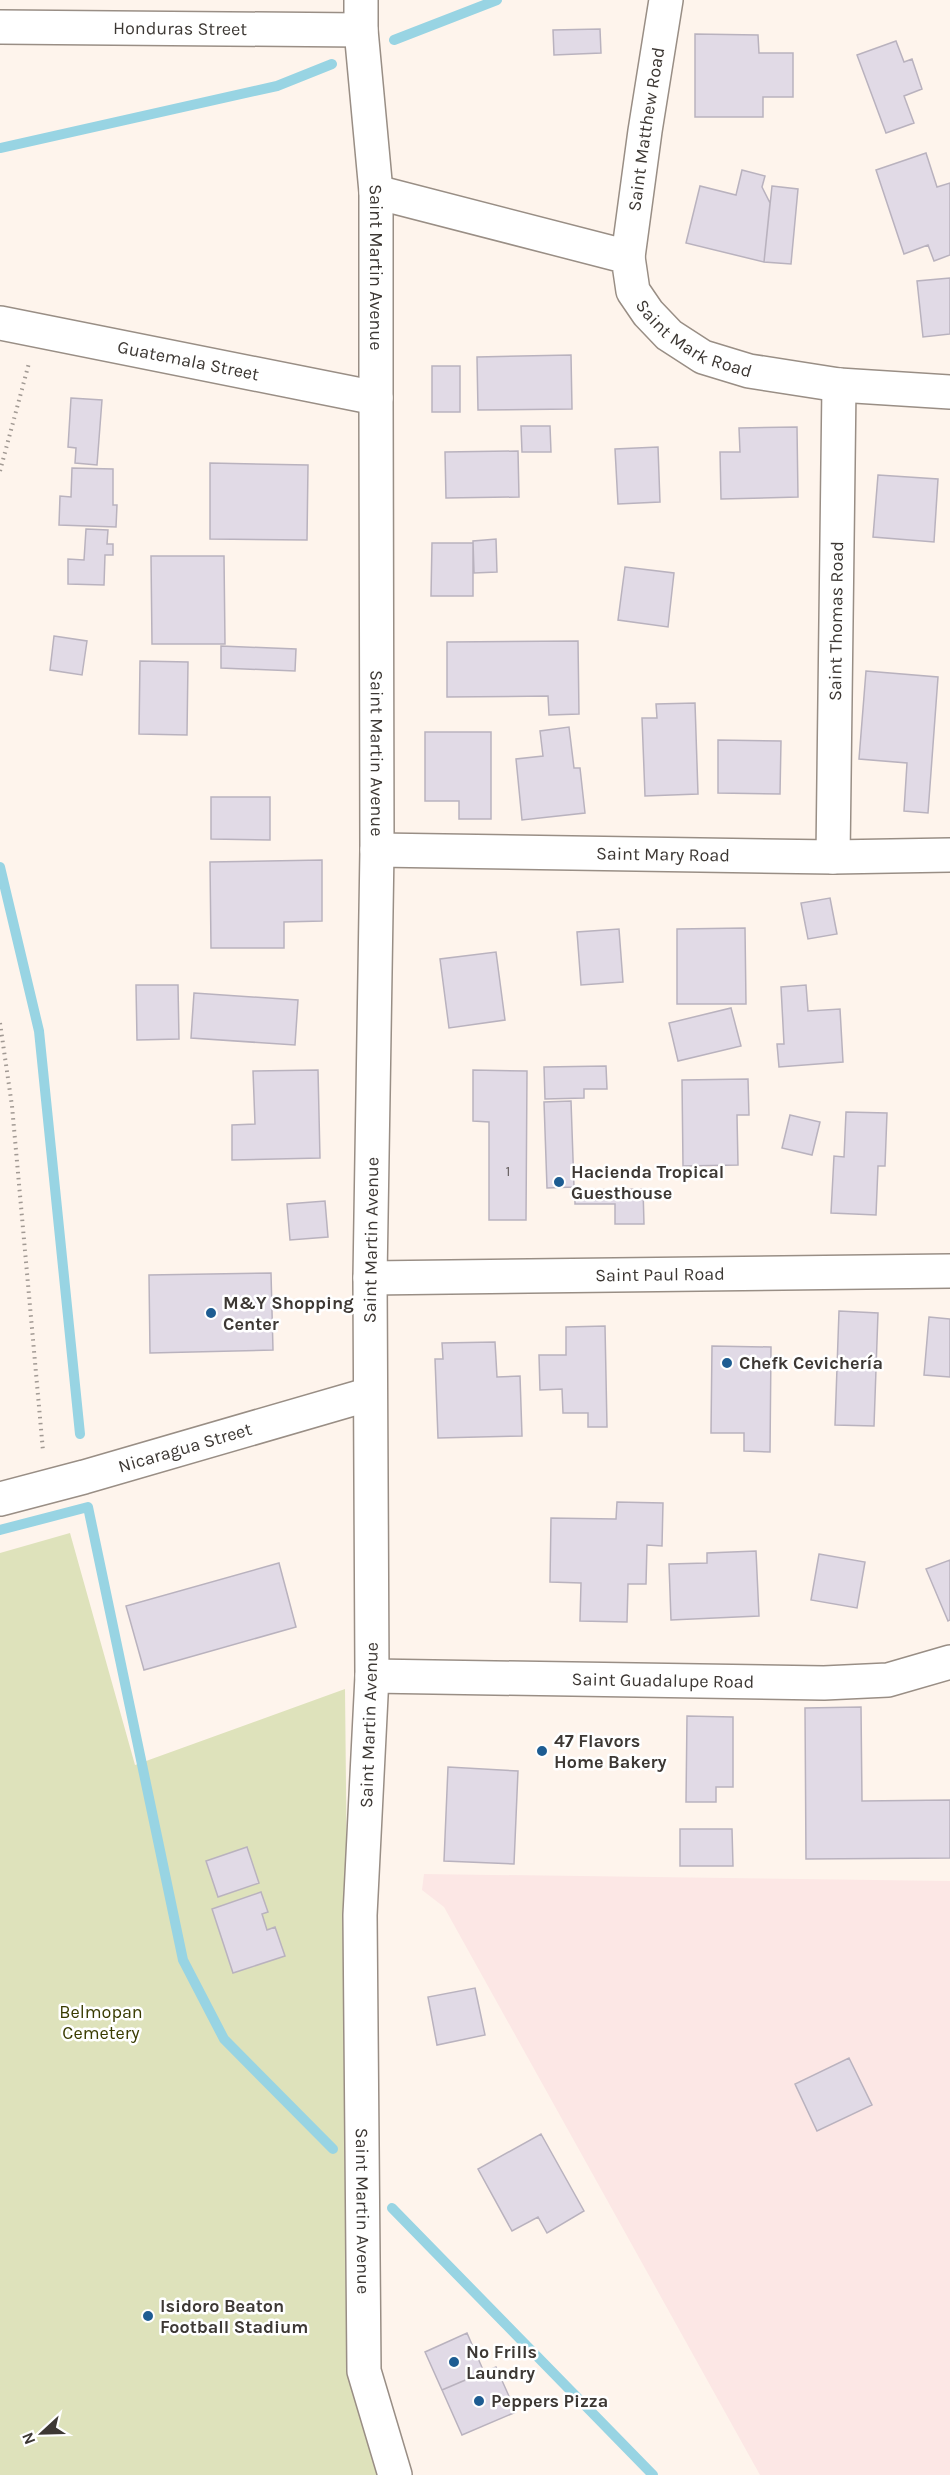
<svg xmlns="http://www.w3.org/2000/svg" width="950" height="2475" font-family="Karla,sans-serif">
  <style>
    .education { fill: #fce7e5 }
    .green { fill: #dee2bb }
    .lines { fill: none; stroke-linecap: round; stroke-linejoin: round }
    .stream { stroke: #98d4e3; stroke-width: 10 }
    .building { fill: #e1dae6; stroke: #b9b2be; stroke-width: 1.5 }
    .minor-casing { stroke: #998e85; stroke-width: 36 }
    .path { stroke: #a29a94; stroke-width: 4; stroke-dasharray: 1.5 4.5; stroke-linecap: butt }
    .minor { stroke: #fff; stroke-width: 33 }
    .poi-dot { fill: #1d5c92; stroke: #fff; stroke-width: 2 }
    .labels { text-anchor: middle; stroke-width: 5; stroke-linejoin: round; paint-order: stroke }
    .number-label { font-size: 15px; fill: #666060 }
    .street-label { font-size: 18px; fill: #3d3834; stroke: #fff }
    .poi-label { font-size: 18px; font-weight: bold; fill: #3d3834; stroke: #fff; text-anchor: start }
    .park-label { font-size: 18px; fill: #393b00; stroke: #fff }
  </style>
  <rect width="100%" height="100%" fill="#fef4ec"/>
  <path class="education" d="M424,1874L950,1881V2475H760L444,1907L422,1890Z"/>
  <path class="green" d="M70,1533L135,1765L345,1689L352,2365L386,2475H0V1553Z"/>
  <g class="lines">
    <path class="stream" d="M394,40L497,0
      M0,148L277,86L332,64
      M0,867L39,1031L80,1434
      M0,1530L88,1507L183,1960L224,2039L333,2149
      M392,2208L653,2475"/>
  </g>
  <path class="building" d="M600,29L601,53L554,55L553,30Z
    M695,34L758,35L759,53H793V97H763V117H695Z
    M896,41L904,62L912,59L922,89L904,96L914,123L886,133L857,55Z
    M926,153L937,187L950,183V255L934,261L928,245L904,254L876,170Z
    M742,170L765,176L762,187L770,203L764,262L686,243L700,186L736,195Z
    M772,186L798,189L791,264L764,262Z
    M950,278V334L923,337L917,281Z
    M571,355L572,409L478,410L477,357Z
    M432,366H460V412H432Z
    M71,398L102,400L97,465L75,463L76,448L68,447Z
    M521,426H550L551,452H522Z
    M797,427L798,497L721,499L720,452H740L739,428Z
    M658,447L660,502L618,504L615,449Z
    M518,451L519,497L446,498L445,452Z
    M210,463L308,465L307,540L210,539Z
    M72,468L113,469V505H117L116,527L59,525L60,496L71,497Z
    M878,475L938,479L934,542L873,537Z
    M86,529L108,530L107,544H113V555H105L104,585L68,584V559L84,560Z
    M496,539L497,572L474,573L473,541Z
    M432,543H473V596H431Z
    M151,556H224L225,644H152Z
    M625,567L674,573L668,627L618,620Z
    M54,636L87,641L82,675L50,670Z
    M578,641L579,714L549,715L548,696L447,697V642Z
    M221,646L296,649L295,671L221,668Z
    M140,661L188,662L187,735L139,734Z
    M866,671L938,677L928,813L904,811L907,763L859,759Z
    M695,703L698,794L645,796L642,718H657L656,704Z
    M569,727L574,768H580L585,813L522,820L516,759L543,756L540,731Z
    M425,732H491V819H459V801H425Z
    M718,740L781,741L780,794L718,793Z
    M211,797H270V840L211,839Z
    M322,860V921L284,922V948H211L210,862Z
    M830,898L837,934L808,939L801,903Z
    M745,928L746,1004H677V929Z
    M619,929L623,982L581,985L577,932Z
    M496,952L505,1020L449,1028L440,959Z
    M136,985H178L179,1039L137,1040Z
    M806,985L808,1011L840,1009L843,1062L779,1067L777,1044H784L781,987Z
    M194,993L298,1000L295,1045L191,1038Z
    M731,1008L741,1046L678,1061L669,1023Z
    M606,1066L607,1089H584V1098L545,1099L544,1067Z
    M318,1070L320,1158L232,1160V1125L255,1124L253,1071Z
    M473,1070L527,1071L526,1220H489V1122L473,1121Z
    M748,1079L749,1115H737L738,1165L683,1166L682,1080Z
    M571,1101L574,1187L547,1188L544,1102Z
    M846,1112L887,1113L885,1166H878L876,1215L831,1213L834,1156L844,1157Z
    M790,1115L820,1122L812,1155L782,1148Z
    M643,1189L644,1224H615V1204H575V1190Z
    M325,1201L328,1237L290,1240L287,1204Z
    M271,1273L273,1350L150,1353L149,1275Z
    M839,1311L878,1313L874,1426L835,1425Z
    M929,1317L950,1319V1377L924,1375Z
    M605,1326L607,1427H588V1413H563L562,1389L540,1390L539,1355H566V1327Z
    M495,1342L497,1377L520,1376L522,1436L438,1438L435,1359H443L442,1343Z
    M712,1346L771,1347L770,1452L744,1451V1433H711Z
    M617,1502L663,1503L662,1546L647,1545L646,1584H628L627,1622L580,1621L581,1583L550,1582L551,1518L616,1519Z
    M756,1551L759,1616L671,1620L669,1564L707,1563V1553Z
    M819,1554L865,1562L857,1608L811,1600Z
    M950,1560V1620L948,1621L926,1569Z
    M279,1563L296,1627L144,1670L126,1606Z
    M861,1707L862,1801L950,1800V1858L806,1859L805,1708Z
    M687,1716L733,1717V1787H716V1802H686Z
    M448,1767L518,1771L514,1864L444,1861Z
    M680,1829H732L733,1866H680Z
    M247,1847L259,1883L218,1897L206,1861Z
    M261,1892L268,1912L262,1914L267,1930L275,1927L285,1956L233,1973L212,1909Z
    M475,1988L485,2035L437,2045L428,1997Z
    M849,2058L872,2105L817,2131L795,2084Z
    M541,2134L584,2211L547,2233L538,2217L512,2231L478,2169Z
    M467,2333L484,2372L442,2390L425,2352Z
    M496,2367L516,2412L462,2435L442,2390Z"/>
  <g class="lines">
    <g class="minor-casing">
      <g id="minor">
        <path id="s1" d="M361,0V30L376,192V398L377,850L370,1278L372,1676L360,1915L364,2371L395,2475"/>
        <path id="s2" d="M0,27L361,30"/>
        <path id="s3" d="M376,192L628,257L633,291L648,313L669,335L703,357L749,371L839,385L950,392"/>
        <path id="s4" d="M628,257L645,131L666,0"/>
        <path id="s5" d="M0,323L376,398"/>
        <path id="s6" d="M377,850L833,857L950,855"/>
        <path id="s7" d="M833,857L839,385"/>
        <path id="s8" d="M370,1278L950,1271"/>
        <path id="s9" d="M0,1499L84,1477L370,1394"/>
        <path id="s10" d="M372,1676L824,1683L888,1680L950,1662"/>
      </g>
    </g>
    <path class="path" d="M0,471L29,363
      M0,1023L12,1106L43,1451"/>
    <use href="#minor" class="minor"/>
  </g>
  <g class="poi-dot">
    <circle cx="559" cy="1182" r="6"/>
    <circle cx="211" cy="1313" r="6"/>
    <circle cx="727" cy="1363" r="6"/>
    <circle cx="542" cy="1751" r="6"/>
    <circle cx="148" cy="2316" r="6"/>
    <circle cx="454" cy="2362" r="6"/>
    <circle cx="479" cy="2401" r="6"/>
  </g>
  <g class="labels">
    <g class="number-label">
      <text x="508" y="1176">1</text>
    </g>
    <g class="street-label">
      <text dy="6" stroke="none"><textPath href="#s2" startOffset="180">Honduras Street</textPath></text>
      <text dy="6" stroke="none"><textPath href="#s4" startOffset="129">Saint Matthew Road</textPath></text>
      <text dy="6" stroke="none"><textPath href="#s1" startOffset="268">Saint Martin Avenue</textPath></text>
      <text dy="6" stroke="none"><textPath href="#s3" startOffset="375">Saint Mark Road</textPath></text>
      <text dy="6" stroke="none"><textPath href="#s5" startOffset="192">Guatemala Street</textPath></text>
      <text dy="6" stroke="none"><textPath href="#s7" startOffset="236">Saint Thomas Road</textPath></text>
      <text dy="6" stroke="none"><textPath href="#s1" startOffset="754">Saint Martin Avenue</textPath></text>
      <text dy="6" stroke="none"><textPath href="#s6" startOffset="286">Saint Mary Road</textPath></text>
      <text transform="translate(371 1240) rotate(-89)" y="6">Saint Martin Avenue</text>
      <text dy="6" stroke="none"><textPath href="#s8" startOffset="290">Saint Paul Road</textPath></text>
      <text dy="6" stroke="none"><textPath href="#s9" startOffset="192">Nicaragua Street</textPath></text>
      <text dy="6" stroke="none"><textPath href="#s10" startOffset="291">Saint Guadalupe Road</textPath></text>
      <text transform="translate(369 1725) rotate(-88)" y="6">Saint Martin Avenue</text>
      <text dy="6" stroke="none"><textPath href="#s1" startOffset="2212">Saint Martin Avenue</textPath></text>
    </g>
    <g class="poi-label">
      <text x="571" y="1178">Hacienda Tropical<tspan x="571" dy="21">Guesthouse</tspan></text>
      <text x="223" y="1309">M&amp;Y Shopping<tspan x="223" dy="21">Center</tspan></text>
      <text x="739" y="1369">Chefk Cevichería</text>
      <text x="554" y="1747">47 Flavors<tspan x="554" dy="21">Home Bakery</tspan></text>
      <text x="160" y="2312">Isidoro Beaton<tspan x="160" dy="21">Football Stadium</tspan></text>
      <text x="466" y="2358">No Frills<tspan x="466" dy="21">Laundry</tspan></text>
      <text x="491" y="2407">Peppers Pizza</text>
    </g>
    <g class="park-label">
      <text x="101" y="2018">Belmopan<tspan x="101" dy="21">Cemetery</tspan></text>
    </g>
  </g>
  <g transform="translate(42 2433) rotate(248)" stroke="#ffffff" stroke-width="4.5" paint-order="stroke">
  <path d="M0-4.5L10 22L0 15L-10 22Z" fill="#3d3834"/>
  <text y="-9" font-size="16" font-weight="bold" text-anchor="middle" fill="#3d3834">N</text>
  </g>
</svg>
